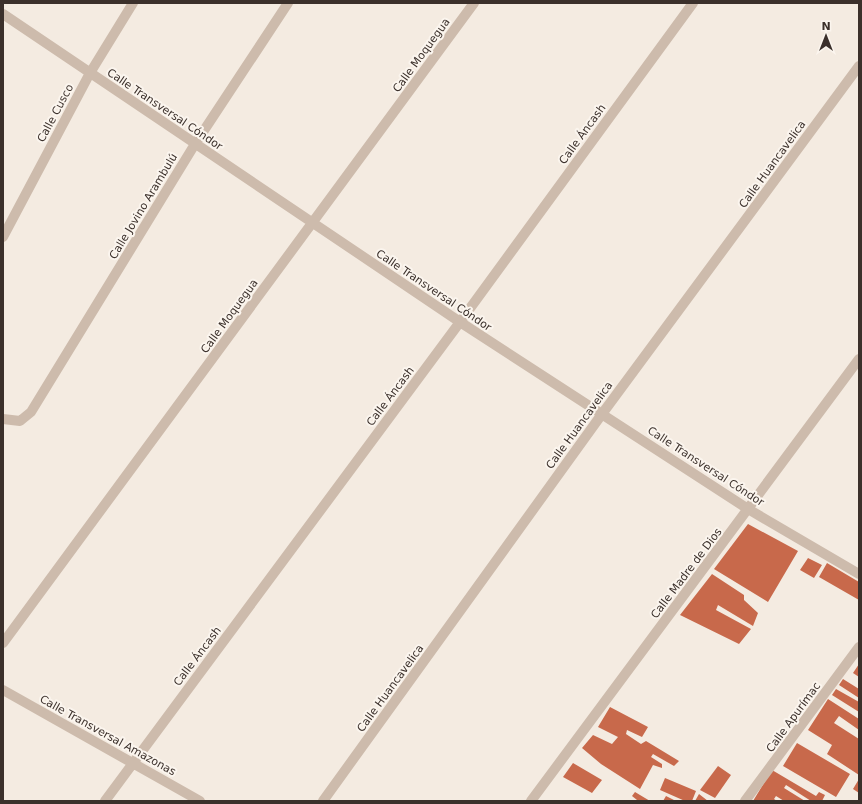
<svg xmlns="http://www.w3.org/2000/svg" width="862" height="804" font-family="'DejaVu Sans',sans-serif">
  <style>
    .building { fill: #c8694b }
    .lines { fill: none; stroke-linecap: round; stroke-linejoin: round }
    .minor { stroke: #cdbbac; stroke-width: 10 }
    .labels { text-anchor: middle; stroke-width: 4; stroke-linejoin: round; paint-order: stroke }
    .street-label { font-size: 11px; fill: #3b302b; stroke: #fbf5ee }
  </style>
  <rect width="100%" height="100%" fill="#f4ebe1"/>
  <path class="building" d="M748,524L798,551L768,602L714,569Z
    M808,558L822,565L814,578L800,570Z
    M827,563L859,582V600L819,577Z
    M712,574L744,595V600L758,613L753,626L718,605L716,610L751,629L739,644L680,615Z
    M859,664V677L853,673Z
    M843,679L859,689V698L839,685Z
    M836,689L859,702V712L832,695Z
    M828,699L859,719V730L839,716L834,723L859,739V775L827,754L832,745L808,730Z
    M610,707L648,727L642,737L627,730L626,734L641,744L646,741L679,761L674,766L653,754L651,757L662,764V768L653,765L640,789L601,764L582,748L593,735L612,744L618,737L598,727Z
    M797,743L850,774L836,797L783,766Z
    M573,763L602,780L592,793L563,777Z
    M718,766L731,775L715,798L700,790Z
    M772,770L816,796L819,792L825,795L822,801H811L786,785L784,788L805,801H784L776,796L774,799L777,801H753Z
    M665,778L696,791L692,801H685L660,790Z
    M859,779V793L853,789Z
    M635,792L650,801H637V800L632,796Z
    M699,794L708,801H695Z
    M666,796L676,801H663Z"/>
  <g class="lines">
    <path class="minor" d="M3,14L460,322L748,509L859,574
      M3,237L90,73L133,3
      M3,419L20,421L31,412L195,144L288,3
      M3,643L474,3
      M3,690L200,801
      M105,801L460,322L693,3
      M323,801L602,414L859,66
      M531,801L859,359
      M745,801L859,647"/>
  </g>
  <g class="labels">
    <g class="street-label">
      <text transform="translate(421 55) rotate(-54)" y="4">Calle Moquegua</text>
      <text transform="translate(165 109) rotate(34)" y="4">Calle Transversal Cóndor</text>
      <text transform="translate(55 113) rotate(-62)" y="4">Calle Cusco</text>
      <text transform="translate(582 134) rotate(-54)" y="4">Calle Áncash</text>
      <text transform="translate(772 164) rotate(-54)" y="4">Calle Huancavelica</text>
      <text transform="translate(143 206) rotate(-59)" y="4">Calle Jovino Arambulú</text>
      <text transform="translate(434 290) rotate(34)" y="4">Calle Transversal Cóndor</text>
      <text transform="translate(229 316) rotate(-54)" y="4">Calle Moquegua</text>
      <text transform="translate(390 396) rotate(-53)" y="4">Calle Áncash</text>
      <text transform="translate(579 425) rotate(-54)" y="4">Calle Huancavelica</text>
      <text transform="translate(706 466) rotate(33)" y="4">Calle Transversal Cóndor</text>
      <text transform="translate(686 573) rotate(-53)" y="4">Calle Madre de Dios</text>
      <text transform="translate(197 656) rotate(-53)" y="4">Calle Áncash</text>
      <text transform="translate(390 688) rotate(-54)" y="4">Calle Huancavelica</text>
      <text transform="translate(793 717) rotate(-54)" y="4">Calle Apurímac</text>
      <text transform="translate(108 735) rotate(29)" y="4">Calle Transversal Amazonas</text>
    </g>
  </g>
  <rect width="862" height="804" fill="none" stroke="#3b302b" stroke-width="8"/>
  <g transform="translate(826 36)" stroke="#fbf5ee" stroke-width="3" paint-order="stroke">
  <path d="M0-3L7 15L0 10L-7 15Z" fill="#3b302b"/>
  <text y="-6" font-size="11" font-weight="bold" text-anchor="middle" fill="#3b302b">N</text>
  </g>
</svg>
